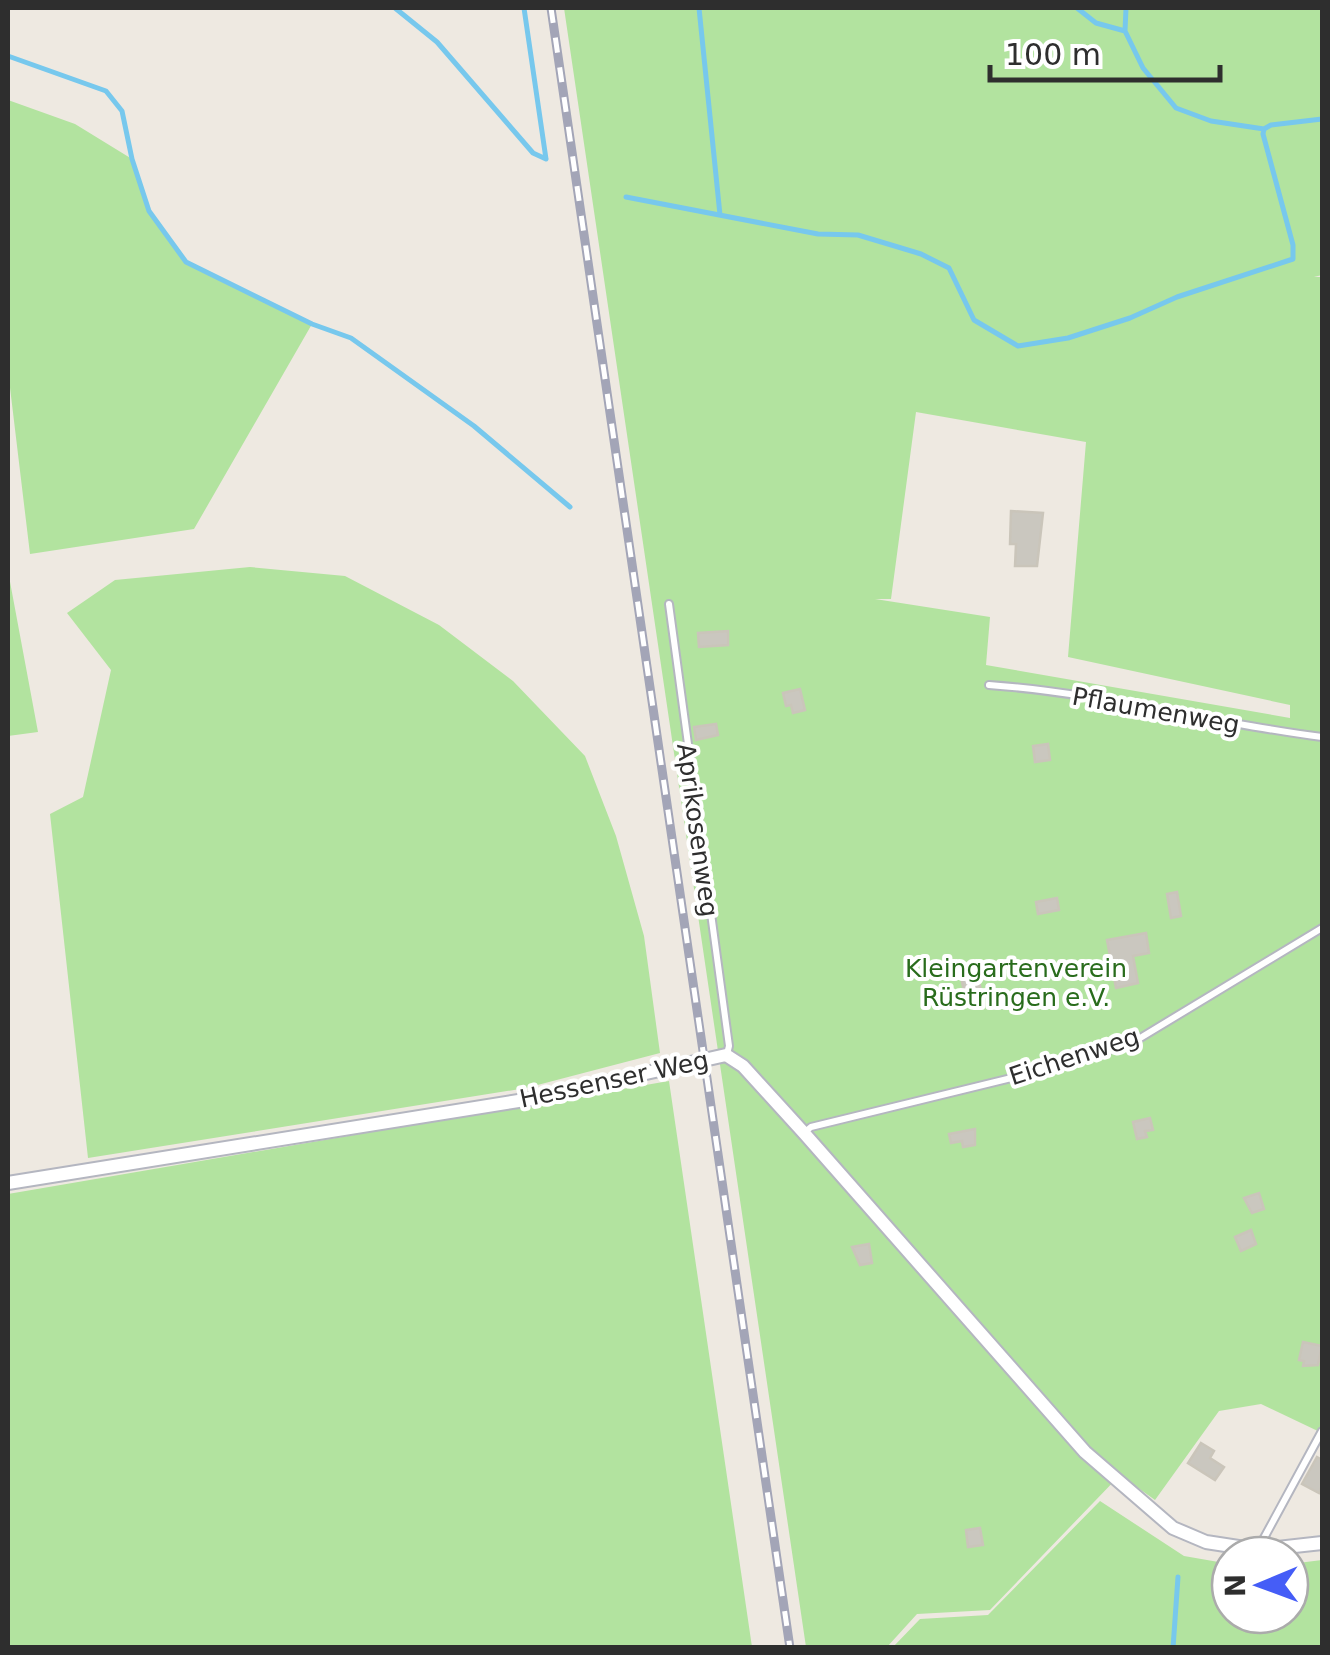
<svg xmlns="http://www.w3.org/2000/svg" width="1330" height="1655" font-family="'DejaVu Sans',sans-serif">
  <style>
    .green { fill: #b2e39f; fill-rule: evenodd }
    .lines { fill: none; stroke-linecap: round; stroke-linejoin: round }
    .stream { stroke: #77c8ed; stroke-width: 5 }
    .building { fill: #cac7bf; stroke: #cac5ba; stroke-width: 2.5 }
    .lane-casing { stroke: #b4b6c0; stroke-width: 10 }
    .street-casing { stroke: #b4b6c0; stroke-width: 16 }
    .lane { stroke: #fff; stroke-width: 6 }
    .street { stroke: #fff; stroke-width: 12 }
    .rail-casing { stroke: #a3a5b7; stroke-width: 9 }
    .rail { stroke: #fff; stroke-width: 5; stroke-dasharray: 15; stroke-linecap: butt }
    .labels { text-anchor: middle; stroke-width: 8; stroke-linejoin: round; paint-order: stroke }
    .street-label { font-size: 25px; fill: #2e2e2e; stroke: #fff }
    .park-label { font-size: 25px; fill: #296c1c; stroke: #fff }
  </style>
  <rect width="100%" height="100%" fill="#eee9e1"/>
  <path class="green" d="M564,8H1322V275L1314,277H1322V1433L1261,1404L1219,1411L1155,1500L1120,1475L990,1610L917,1614L887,1647H806ZM916,412L1086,442L1068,657L1290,705V718L986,665L990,617L875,599H891Z
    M8,100L75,124L132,159L149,211L186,262L312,324L194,529L30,554L8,371Z
    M250,567L345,576L439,625L513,681L585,756L616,836L644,936L660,1053L526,1088L88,1158L50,814L83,797L111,670L67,613L115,580Z
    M8,571L38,732L8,736Z
    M669,1081L752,1647L8,1648V1194Z
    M1100,1501L1184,1556L1230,1564V1615H1290V1564L1322,1560V1647H893L920,1619L988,1615Z"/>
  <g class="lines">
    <path class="stream" d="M395,8L437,42L533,153L546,159
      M524,8L546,159
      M699,8L720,215
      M1077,8L1096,23L1125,31
      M1126,8L1125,31L1143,68L1176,108L1211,121L1264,129
      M8,56L106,91L122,111L132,159L149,211L186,262L312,324L351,338L474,426L570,507
      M626,197L818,234L858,235L921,254L949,268L974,320L1018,346L1068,338L1130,318L1177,297L1293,259V245L1263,134L1264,129L1271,125L1322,119
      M1173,1648L1178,1577"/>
  </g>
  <path class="building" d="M1011,511L1043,513L1037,566H1015L1016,544H1010Z
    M728,631V645L699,647L698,633Z
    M800,689L805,710L793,713L791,705L786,706L783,693Z
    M716,724L718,735L696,740L694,727Z
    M1048,744L1050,760L1035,762L1033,746Z
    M1177,892L1181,916L1171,918L1167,894Z
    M1057,898L1059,910L1038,914L1036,902Z
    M1146,933L1149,953L1133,956L1138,983L1116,988L1107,940Z
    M977,974L981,990L975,991L980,1003L967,1006L961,977Z
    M948,987L951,998L926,1004L924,993Z
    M1150,1118L1153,1130L1145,1131L1147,1137L1137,1139L1133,1122Z
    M975,1129V1145L963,1147L962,1141L951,1143L949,1134Z
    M1259,1193L1264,1209L1252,1213L1244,1198Z
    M1251,1230L1256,1244L1241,1251L1235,1237Z
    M869,1244L872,1263L860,1265L852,1247Z
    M1303,1342L1322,1346L1318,1365L1303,1366L1304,1361L1299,1360Z
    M1201,1443L1214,1451L1210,1458L1224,1467L1215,1480L1188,1463Z
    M1317,1457L1322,1460V1486L1319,1493L1302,1484Z
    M980,1528L983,1545L968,1547L966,1530Z"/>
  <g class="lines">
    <g class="lane-casing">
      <path id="lane" d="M669,604L729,1046L727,1054
        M989,685C1101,693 1211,723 1322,737
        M805,1132L811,1127L1044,1070L1132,1043L1322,928
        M1258,1549L1322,1431"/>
    </g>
    <g class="street-casing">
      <path id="street" d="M8,1183L531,1099L726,1055L743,1066L804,1133L1085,1452L1173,1528L1206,1542L1258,1550L1322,1543"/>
    </g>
    <use href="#lane" class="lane"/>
    <use href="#street" class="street"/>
    <g class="rail-casing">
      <path id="rail" d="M551,8L790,1648"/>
    </g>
    <use href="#rail" class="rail"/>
  </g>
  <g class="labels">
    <g class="street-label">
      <text transform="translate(1156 710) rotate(10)" y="9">Pflaumenweg</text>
      <text transform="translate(698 830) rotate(82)" y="9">Aprikosenweg</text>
      <text transform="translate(1074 1056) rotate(-18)" y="9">Eichenweg</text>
      <text transform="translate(614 1079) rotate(-12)" y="9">Hessenser Weg</text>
    </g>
    <g class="park-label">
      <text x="1016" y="977">Kleingartenverein<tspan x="1016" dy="29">Rüstringen e.V.</tspan></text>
    </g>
  </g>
  <rect width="1330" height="1655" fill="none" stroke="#2e2e2e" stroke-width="20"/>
  <g transform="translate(1260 1585) rotate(269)"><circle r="48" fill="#ffffff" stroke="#ababab" stroke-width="2.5"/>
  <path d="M0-8L18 38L0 25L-18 38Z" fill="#455df7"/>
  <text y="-15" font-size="28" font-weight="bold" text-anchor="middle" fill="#2e2e2e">N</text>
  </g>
  <path d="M990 65v15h230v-15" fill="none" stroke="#2e2e2e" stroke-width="5"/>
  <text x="1005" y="65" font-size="30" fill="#2e2e2e" stroke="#ffffff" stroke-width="8" paint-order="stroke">100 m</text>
</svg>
